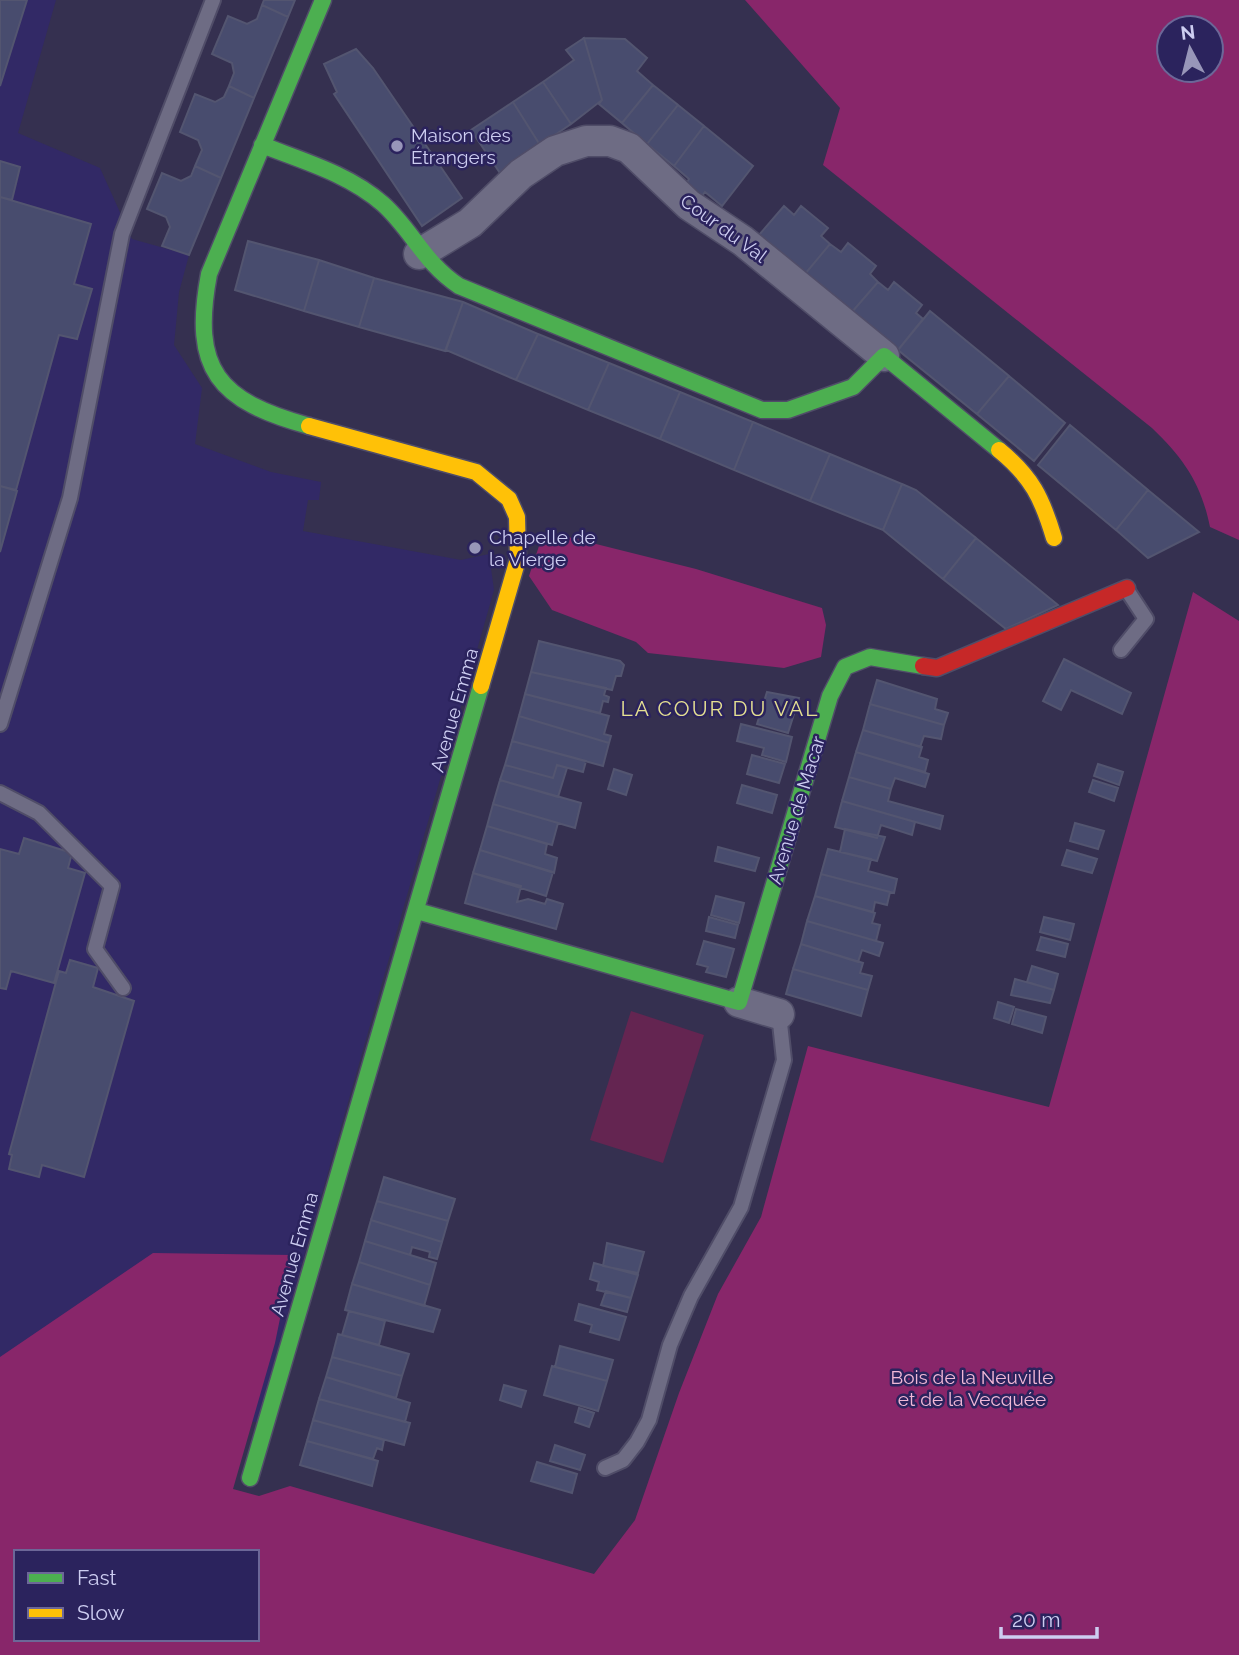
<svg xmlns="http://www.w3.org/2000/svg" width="1239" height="1655" font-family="Raleway,sans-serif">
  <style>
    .built { fill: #322966 }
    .green { fill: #642551 }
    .forest { fill: #88266a; fill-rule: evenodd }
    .building { fill: #484c6e; stroke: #535570; stroke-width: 2 }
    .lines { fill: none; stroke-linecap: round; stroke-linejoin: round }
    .lane-casing { stroke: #504d68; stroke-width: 18 }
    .street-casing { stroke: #504d68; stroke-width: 33 }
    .fast-casing { stroke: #504d68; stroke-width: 19 }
    .slow-casing { stroke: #504d68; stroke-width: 19 }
    .jam-casing { stroke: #504d68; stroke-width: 19 }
    .lane { stroke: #6e6c84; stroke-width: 14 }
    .street { stroke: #6e6c84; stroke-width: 30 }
    .fast { stroke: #4caf50; stroke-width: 16 }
    .slow { stroke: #ffc107; stroke-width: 16 }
    .jam { stroke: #c62828; stroke-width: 16 }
    .poi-dot { fill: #9896b9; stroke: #2b235d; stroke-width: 2.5 }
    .labels { text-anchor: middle; stroke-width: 5; stroke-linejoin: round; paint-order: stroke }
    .poi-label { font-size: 19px; fill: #cdcdf1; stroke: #2b235d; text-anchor: start }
    .street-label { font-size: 19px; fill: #cdcdf1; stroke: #2b235d }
    .park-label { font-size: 19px; fill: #f2b8d7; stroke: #2b235d }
    .neighbourhood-label { font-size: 21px; letter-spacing: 2px; fill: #e5e091; stroke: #2b235d }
  </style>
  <rect width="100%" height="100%" fill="#353050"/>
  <path class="built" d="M0,0H56L18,133L100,168L132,239L189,255L179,292L174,345L202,388L195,444L271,472L321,482L319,500H308L303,531L461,560L489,554L494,590L257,1422L0,1409Z"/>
  <path class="green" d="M631,1011L704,1035L663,1163L590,1140Z"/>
  <path class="forest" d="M745,0H1239V540L1210,527C1201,483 1184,459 1152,428L823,165L840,108ZM1169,28H1211V70H1169Z
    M564,536L696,569L822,608L826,625L821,657L784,668L648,653L636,642L552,610L529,576L540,543Z
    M1193,592L1239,621V1655H0V1357L153,1253L293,1255L275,1343L233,1489L259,1496L290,1486L594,1574L635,1520L679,1393L718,1294L761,1217L808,1046L1049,1107ZM16,1552H257V1639H16Z"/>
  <path class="building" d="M0,0H27L0,86Z
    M264,0H295L288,17L262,5Z
    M262,5L288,17L254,98L229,86L234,73L232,63L212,54L228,16L247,24L257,19Z
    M584,38L625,39L647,58L637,71L653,85L622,123L599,104L602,100Z
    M584,38L602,100L571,124L543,82L574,60L566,50Z
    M356,49L373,68L462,198L422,226L334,94L337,92L324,64Z
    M543,82L571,124L540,145L513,102Z
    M653,85L678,105L647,144L622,123Z
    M229,86L254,98L221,178L195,166L202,150L198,140L180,132L195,94L215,102L224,97Z
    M513,102L540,145L500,173L471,130Z
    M678,105L704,126L674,166L647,144Z
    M704,126L753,166L722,206L705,192L701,197L686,184L689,179L674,166Z
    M0,161L20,167L12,200L0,197Z
    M195,166L221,178L189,255L162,246L170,227L166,217L147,209L162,173L181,181L191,176Z
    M0,197L91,224L74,284L92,289L77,339L59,335L16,490L0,486Z
    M784,206L794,215L801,206L828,228L821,236L830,244L805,274L759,235Z
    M248,241L319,260L304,311L235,290Z
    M848,243L876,266L870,274L878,282L852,312L805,274L830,244L841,252Z
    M319,260L374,278L359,327L304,311Z
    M374,278L463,302L445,351L359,327Z
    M878,282L888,290L894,282L922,305L916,313L923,319L898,350L852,312Z
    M463,302L538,334L516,380L446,350Z
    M930,311L1009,376L977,414L898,350Z
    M538,334L609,363L588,410L516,380Z
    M609,363L680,392L660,439L588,410Z
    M1009,376L1065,423L1034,461L977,414Z
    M680,392L753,422L734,470L660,439Z
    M753,422L830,454L810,501L734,470Z
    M1070,425L1148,490L1116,530L1038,465Z
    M830,454L902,484L883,530L810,501Z
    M902,484L916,490L976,538L943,579L883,530Z
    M0,486L17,491L0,552Z
    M1148,490L1199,532L1148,558L1116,530Z
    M976,538L1058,605L1006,629L943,579Z
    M539,641L620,661L624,665L621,676H616L612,690L531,672Z
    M1064,659L1131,693L1122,714L1071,690L1061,710L1043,701Z
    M531,672L606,688L604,695L609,697L608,702L603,701L600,713L525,694Z
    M877,680L937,699L935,709L948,713L944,725L870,704Z
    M767,692L799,698L788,733L757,724Z
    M525,694L609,716L604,734L611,736L609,743L519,716Z
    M870,704L944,725L941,739L924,736L920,747L863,730Z
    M519,716L609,743L603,766L512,741Z
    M741,724L792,737L786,762L762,755L764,748L737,741Z
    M863,730L922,747L919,757L928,760L925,772L856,752Z
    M512,741L586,761L583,772L557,765L553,778L505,765Z
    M856,752L929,774L925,787L895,778L891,789L849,777Z
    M752,755L785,764L779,783L747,774Z
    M1098,764L1123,772L1119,785L1094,776Z
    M505,765L553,778L557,765L567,768L558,797L500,780Z
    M614,769L632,775L626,795L608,789Z
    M849,777L891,789L888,801L943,816L940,829L842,801Z
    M500,780L581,803L575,828L493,804Z
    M1093,780L1118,788L1114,801L1089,792Z
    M742,785L777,795L772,813L737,803Z
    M842,801L915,822L912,835L881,825L877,838L835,827Z
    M493,804L558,823L552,845L487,826Z
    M1075,823L1104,831L1098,849L1070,841Z
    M487,826L547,844L545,854L557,858L554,873L480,850Z
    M845,829L885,837L877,861L840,852Z
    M24,838L72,853L68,868L85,873L54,983L11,971L6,989L0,988V849L19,854Z
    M718,847L759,858L755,871L715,861Z
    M828,849L871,859L868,871L897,879L894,893L821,874Z
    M480,850L553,872L546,896L473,873Z
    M1067,850L1097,859L1092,873L1062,865Z
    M473,873L521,886L517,902L528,899L545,904L547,899L563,904L556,929L465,903Z
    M821,874L890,892L887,905L875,902L873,912L815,896Z
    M716,896L744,903L739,923L711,915Z
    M815,896L875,913L872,923L880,925L876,941L807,921Z
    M709,917L738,925L735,938L706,931Z
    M1044,917L1074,924L1070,940L1040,932Z
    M807,921L883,943L879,956L862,950L858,962L801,944Z
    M1041,937L1068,944L1065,957L1037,950Z
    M704,941L734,949L726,977L706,972L708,967L697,964Z
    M801,944L863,963L860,973L872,976L868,990L793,969Z
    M70,960L98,968L93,987L134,1001L84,1177L42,1165L39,1177L9,1169L12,1155L9,1154L59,971L66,973Z
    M1032,966L1058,974L1054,990L1027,982Z
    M793,969L868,990L861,1016L786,994Z
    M1015,979L1054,990L1050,1003L1011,995Z
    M998,1002L1014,1007L1009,1023L994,1018Z
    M1016,1009L1046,1017L1042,1033L1012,1024Z
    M384,1177L455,1199L448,1221L377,1201Z
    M377,1201L448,1221L442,1242L371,1220Z
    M371,1220L442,1242L437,1259L429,1257L430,1252L412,1247L410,1255L365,1241Z
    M365,1241L436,1263L430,1285L359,1262Z
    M607,1243L644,1252L638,1273L603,1266Z
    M359,1262L430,1285L424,1306L352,1284Z
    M594,1263L638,1275L631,1298L597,1290L599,1282L590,1279Z
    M352,1284L440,1310L433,1332L345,1310Z
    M606,1291L631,1298L627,1312L601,1305Z
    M579,1304L626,1317L619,1340L590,1332L592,1325L575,1320Z
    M349,1311L385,1321L379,1345L342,1335Z
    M338,1334L409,1354L402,1376L332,1357Z
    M560,1346L613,1360L607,1381L555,1367Z
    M332,1357L402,1376L396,1398L326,1377Z
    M552,1366L607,1381L598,1411L544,1395Z
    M326,1377L410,1403L405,1422L319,1399Z
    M504,1385L526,1391L521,1407L500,1400Z
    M319,1399L410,1423L404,1445L313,1420Z
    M579,1408L594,1413L589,1427L575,1422Z
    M313,1420L384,1440L382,1450L377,1448L373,1459L307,1441Z
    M307,1441L378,1461L372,1486L300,1465Z
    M555,1445L585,1455L580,1470L550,1461Z
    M537,1462L577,1474L572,1493L531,1481Z"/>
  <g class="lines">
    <g class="lane-casing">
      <path id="lane" d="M1121,650L1146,619L1127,590
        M0,724L70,498L122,234L213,0
        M0,793L39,813L112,886L95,949L123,988
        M605,1468L623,1460L637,1442L649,1420L670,1345L691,1296L741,1207L784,1060L779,1014"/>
    </g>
    <g class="street-casing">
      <path id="street" d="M419,254L470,223L521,174L555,151L586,141H610L629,148L689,205L743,241L884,356
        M739,1002L779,1014"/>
    </g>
    <g class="fast-casing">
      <path id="fast" d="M262,145C303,161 349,174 383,204C412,230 424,263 459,286L762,410H788L853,387L884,356L999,450
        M309,426C218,401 191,370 209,274L323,0
        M417,911L739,1002L830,696L845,667L870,657L923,666
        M250,1478L481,686"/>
    </g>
    <g class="slow-casing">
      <path id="slow" d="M309,426L476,472L509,499L517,517L518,559L481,686
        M999,450C1032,477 1042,498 1054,538"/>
    </g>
    <g class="jam-casing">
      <path id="jam" d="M923,666L937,668L1127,588"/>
    </g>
    <use href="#lane" class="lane"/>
    <use href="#street" class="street"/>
    <use href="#fast" class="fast"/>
    <use href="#slow" class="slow"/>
    <use href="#jam" class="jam"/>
  </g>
  <g class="poi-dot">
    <circle cx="397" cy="146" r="7"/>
    <circle cx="475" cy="548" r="7"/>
  </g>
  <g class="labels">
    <g class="poi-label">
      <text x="411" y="142">Maison des<tspan x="411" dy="22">Étrangers</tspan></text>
      <text x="489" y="544">Chapelle de<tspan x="489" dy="22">la Vierge</tspan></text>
    </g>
    <g class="street-label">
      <text transform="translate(724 228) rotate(36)" y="7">Cour du Val</text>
      <text transform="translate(454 710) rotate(-74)" y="7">Avenue Emma</text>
      <text transform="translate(796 810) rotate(-73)" y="7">Avenue de Macar</text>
      <text transform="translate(294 1254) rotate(-74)" y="7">Avenue Emma</text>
    </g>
    <g class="park-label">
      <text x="972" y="1384">Bois de la Neuville<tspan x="972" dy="22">et de la Vecquée</tspan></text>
    </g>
    <g class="neighbourhood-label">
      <text x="720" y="716">LA COUR DU VAL</text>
    </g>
  </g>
  <rect x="14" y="1550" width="245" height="91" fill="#2b235d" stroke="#6c6798" stroke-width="2"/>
  <rect x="28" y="1573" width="35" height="10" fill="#4caf50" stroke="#6c6798" stroke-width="2"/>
  <text x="77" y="1585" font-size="21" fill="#cdcdf1">Fast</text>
  <rect x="28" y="1608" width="35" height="10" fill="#ffc107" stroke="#6c6798" stroke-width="2"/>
  <text x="77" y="1620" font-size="21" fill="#cdcdf1">Slow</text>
  <g transform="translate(1190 49) rotate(353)"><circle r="33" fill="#2b235d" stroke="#6c6798" stroke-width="2"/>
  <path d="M0-5L12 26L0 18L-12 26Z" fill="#9896b9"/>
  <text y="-10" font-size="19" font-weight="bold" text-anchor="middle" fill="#cdcdf1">N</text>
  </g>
  <path d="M1001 1627v10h96v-10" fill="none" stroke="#cdcdf1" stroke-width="3.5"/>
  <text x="1012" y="1627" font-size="21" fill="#cdcdf1" stroke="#2b235d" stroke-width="5" paint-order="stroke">20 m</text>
</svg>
